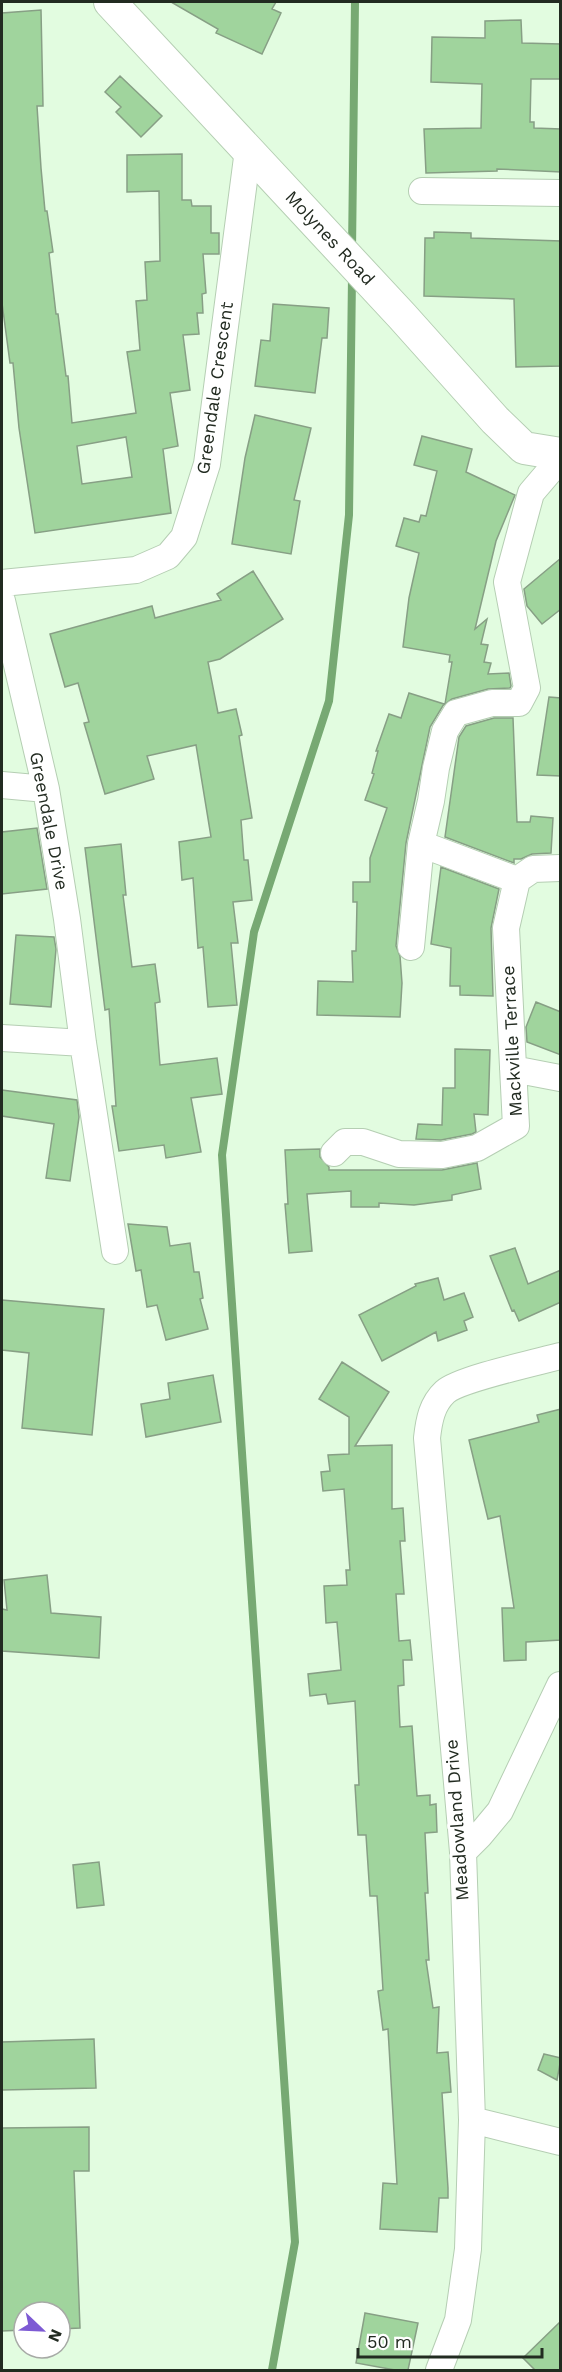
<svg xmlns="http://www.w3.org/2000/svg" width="562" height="2372" font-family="'Work Sans',sans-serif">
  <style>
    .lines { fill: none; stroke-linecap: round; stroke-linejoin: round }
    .stream { stroke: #77a973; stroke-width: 8 }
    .building { fill: #a0d49d; stroke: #879f85; stroke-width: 1.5; fill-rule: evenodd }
    .minor-casing { stroke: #b5ceb3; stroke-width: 28 }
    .major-casing { stroke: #b5ceb3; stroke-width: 34 }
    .minor { stroke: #fff; stroke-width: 26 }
    .major { stroke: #fff; stroke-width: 32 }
    .labels { text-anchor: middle; stroke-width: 6; stroke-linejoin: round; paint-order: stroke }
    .street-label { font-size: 18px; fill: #222b21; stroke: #fff }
  </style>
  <rect width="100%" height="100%" fill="#e2fce0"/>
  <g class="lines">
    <path class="stream" d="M352,250L355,2
      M272,2370L295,2242L222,1155L254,932L329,701L349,515L352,277"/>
  </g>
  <path class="building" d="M171,2H276L272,9L281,13L262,54L216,33L218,29Z
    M41,10L43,106H37L41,168L45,211H47L53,252L49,253L56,314H58L66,376H68L72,423L136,413L127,352L140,350L136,301L147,300L145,262L160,261L159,191L127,192V155L182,154V200H191L192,206H211V233H219V254H203L206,293L202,294L203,313H197L199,334L183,335L190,390L170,393L178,446L163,449L171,513L35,533L19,428L13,363H10L2,303V13ZM126,437L132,477L82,484L77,446Z
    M521,20L522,43L561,44V79H531L530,122H534V128L561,129V172L497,169V171L426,173L424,129L481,128L482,84L431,82L432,37L485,38V21Z
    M120,76L162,116L141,137L116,112L121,107L105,92Z
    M434,232L471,233V238L561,241V366L516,367L514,299L424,296L425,238H434Z
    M273,304L329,308L327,338H322L315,393L255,386L261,340L270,341Z
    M255,415L311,428L294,500L300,501L291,554L232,544L245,458Z
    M422,436L472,449L466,472L515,495L496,541L475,629L487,619L481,644L488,645L484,662L491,663L488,674L509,673L511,686L510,688L488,689L452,699L445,704L452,662H449L450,655L403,647L409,598L419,553L396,546L404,518L419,522L421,515L426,516L437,471L414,465Z
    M561,558V609L542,624L527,606L524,589Z
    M253,571L283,619L220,659L208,662L218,713L236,709L242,735L239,736L252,818L241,820L244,860H248L252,900L233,902L238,943H231L237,1005L208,1007L203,947L198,948L193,878L182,880L179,842L211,837L196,745L147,756L154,779L105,794L84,723L89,722L78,683L65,687L50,634L152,606L155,618L221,600L217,594Z
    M409,693L444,704L430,727L406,843L396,946L400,956L402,983L400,1017L317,1015L318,981L353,982L352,951H356L357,902H353V882H370V858L387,808L365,800L374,774L372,773L378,751H376L389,714L401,718Z
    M549,697L561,698V776L537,775Z
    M494,718H513L517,822H530L531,816L553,818L551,853L532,854L521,859H514V863L445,837L459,737L466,726Z
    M37,828L47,889L2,894V832Z
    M121,844L126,895H123L132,967L155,964L160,1002L155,1003L160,1065L217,1058L222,1094L191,1098L201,1152L166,1158L164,1145L119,1151L112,1106H116L109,1009L105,1010L85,848Z
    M441,867L499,889L491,928L493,996L460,995V986H450L451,948L431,944Z
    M16,935L54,937L56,949L51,1007L10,1004Z
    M536,1002L561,1012V1055L527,1042L526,1027Z
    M455,1049L490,1050L488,1115L474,1114L476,1132L472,1134L441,1140L416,1139L418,1124L442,1125L443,1088H455Z
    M2,1090L77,1100L79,1117L70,1181L46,1178L54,1124L2,1116Z
    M320,1149V1157L329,1167V1170H442L477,1163L481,1189L452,1195V1200L414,1205L379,1203V1207H351V1191L307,1194L312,1251L289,1253L285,1204H288L285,1150Z
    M128,1224L167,1227L170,1246L190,1243L194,1272H199L203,1298L200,1299L208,1329L166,1340L157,1305L147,1307L141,1270L136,1271Z
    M515,1248L528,1284L561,1270V1302L519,1321L514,1310L512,1311L490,1256Z
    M438,1278L444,1300L464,1293L473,1317L464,1321L467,1330L438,1341L436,1332L382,1361L359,1315L416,1286L415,1284Z
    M2,1300L104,1309L92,1435L22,1428L29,1353L2,1350Z
    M342,1362L389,1392L355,1446L392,1445V1509L403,1508L405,1541H400L404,1594H396L399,1641L410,1640L412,1660H403L404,1685L398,1686L400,1727L412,1726L417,1796L430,1795V1805L436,1804L437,1832L425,1833L428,1893H425L429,1960H426L433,2008L439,2007L437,2053L448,2052L451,2092L442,2093L448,2188V2198H439L437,2232L380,2229L383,2183L397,2184L388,2029L383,2030L378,1991L383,1990L377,1896H370L366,1835H358L355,1785H359L355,1701L328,1704L326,1694L310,1696L308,1674L341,1670L337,1622L326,1623L324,1586L347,1585L346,1570H350L344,1489L323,1491L321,1472L330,1471L328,1455L349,1454V1417L319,1399Z
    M213,1375L221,1422L146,1437L141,1404L170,1399L168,1383Z
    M561,1409V1640L526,1642V1660L504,1661L502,1608H514L500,1516L488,1519L469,1440L539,1422L537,1415Z
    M47,1575L51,1613L101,1617L99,1658L2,1651V1609L7,1610L4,1580Z
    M99,1862L104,1905L77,1908L73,1865Z
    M94,2039L96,2088L2,2090V2042Z
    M544,2054L561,2058L557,2080L538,2070Z
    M89,2127V2171H74L80,2328L60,2329V2312H24V2330L2,2331V2128Z
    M365,2313L418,2323L408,2370H395L356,2363Z
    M561,2321V2370H535L523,2358Z"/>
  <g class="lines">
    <g class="minor-casing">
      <path id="minor" d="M422,191L560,193
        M2,583L136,570L168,556L184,537L207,464L248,150
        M2,601L46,789L67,919L83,1043L115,1251
        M2,785L46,789
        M421,844L517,880
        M411,947L421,844L431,801L436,768L445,731L456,713L492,703H519L527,688L507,582L531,493L560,459
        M2,1038L83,1043
        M513,1069L560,1078
        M334,1153L345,1142H363L399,1154L442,1155L477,1148L516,1126L506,928L517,880L533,869L560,868
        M463,1852L480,1835L500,1811L560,1685
        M472,2120L560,2142
        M439,2370L458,2320L468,2249L472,2120L463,1852L427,1438C429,1420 432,1404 445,1392C459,1379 538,1362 560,1356"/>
    </g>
    <g class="major-casing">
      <path id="major" d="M110,2L402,316L495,420L524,448L560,454"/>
    </g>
    <use href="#minor" class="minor"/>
    <use href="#major" class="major"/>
  </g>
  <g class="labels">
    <g class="street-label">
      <text transform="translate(330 238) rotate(47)" y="6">Molynes Road</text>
      <text transform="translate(215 388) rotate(-82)" y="6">Greendale Crescent</text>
      <text transform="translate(49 821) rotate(79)" y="6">Greendale Drive</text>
      <text transform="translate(512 1041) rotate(-93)" y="6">Mackville Terrace</text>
      <text transform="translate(457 1820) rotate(-94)" y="6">Meadowland Drive</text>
    </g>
  </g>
  <rect width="562" height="2372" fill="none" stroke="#222b21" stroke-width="6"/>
  <g transform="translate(42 2330) rotate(113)"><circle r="28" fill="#ffffff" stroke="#a7aaa6" stroke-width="1.5"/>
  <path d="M0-4.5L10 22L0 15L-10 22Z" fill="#7d5ad4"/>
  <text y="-9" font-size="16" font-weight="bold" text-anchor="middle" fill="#222b21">N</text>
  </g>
  <path d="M358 2348v9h184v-9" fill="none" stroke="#222b21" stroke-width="3"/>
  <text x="367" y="2348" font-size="18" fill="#222b21" stroke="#ffffff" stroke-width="4.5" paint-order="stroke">50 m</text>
</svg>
